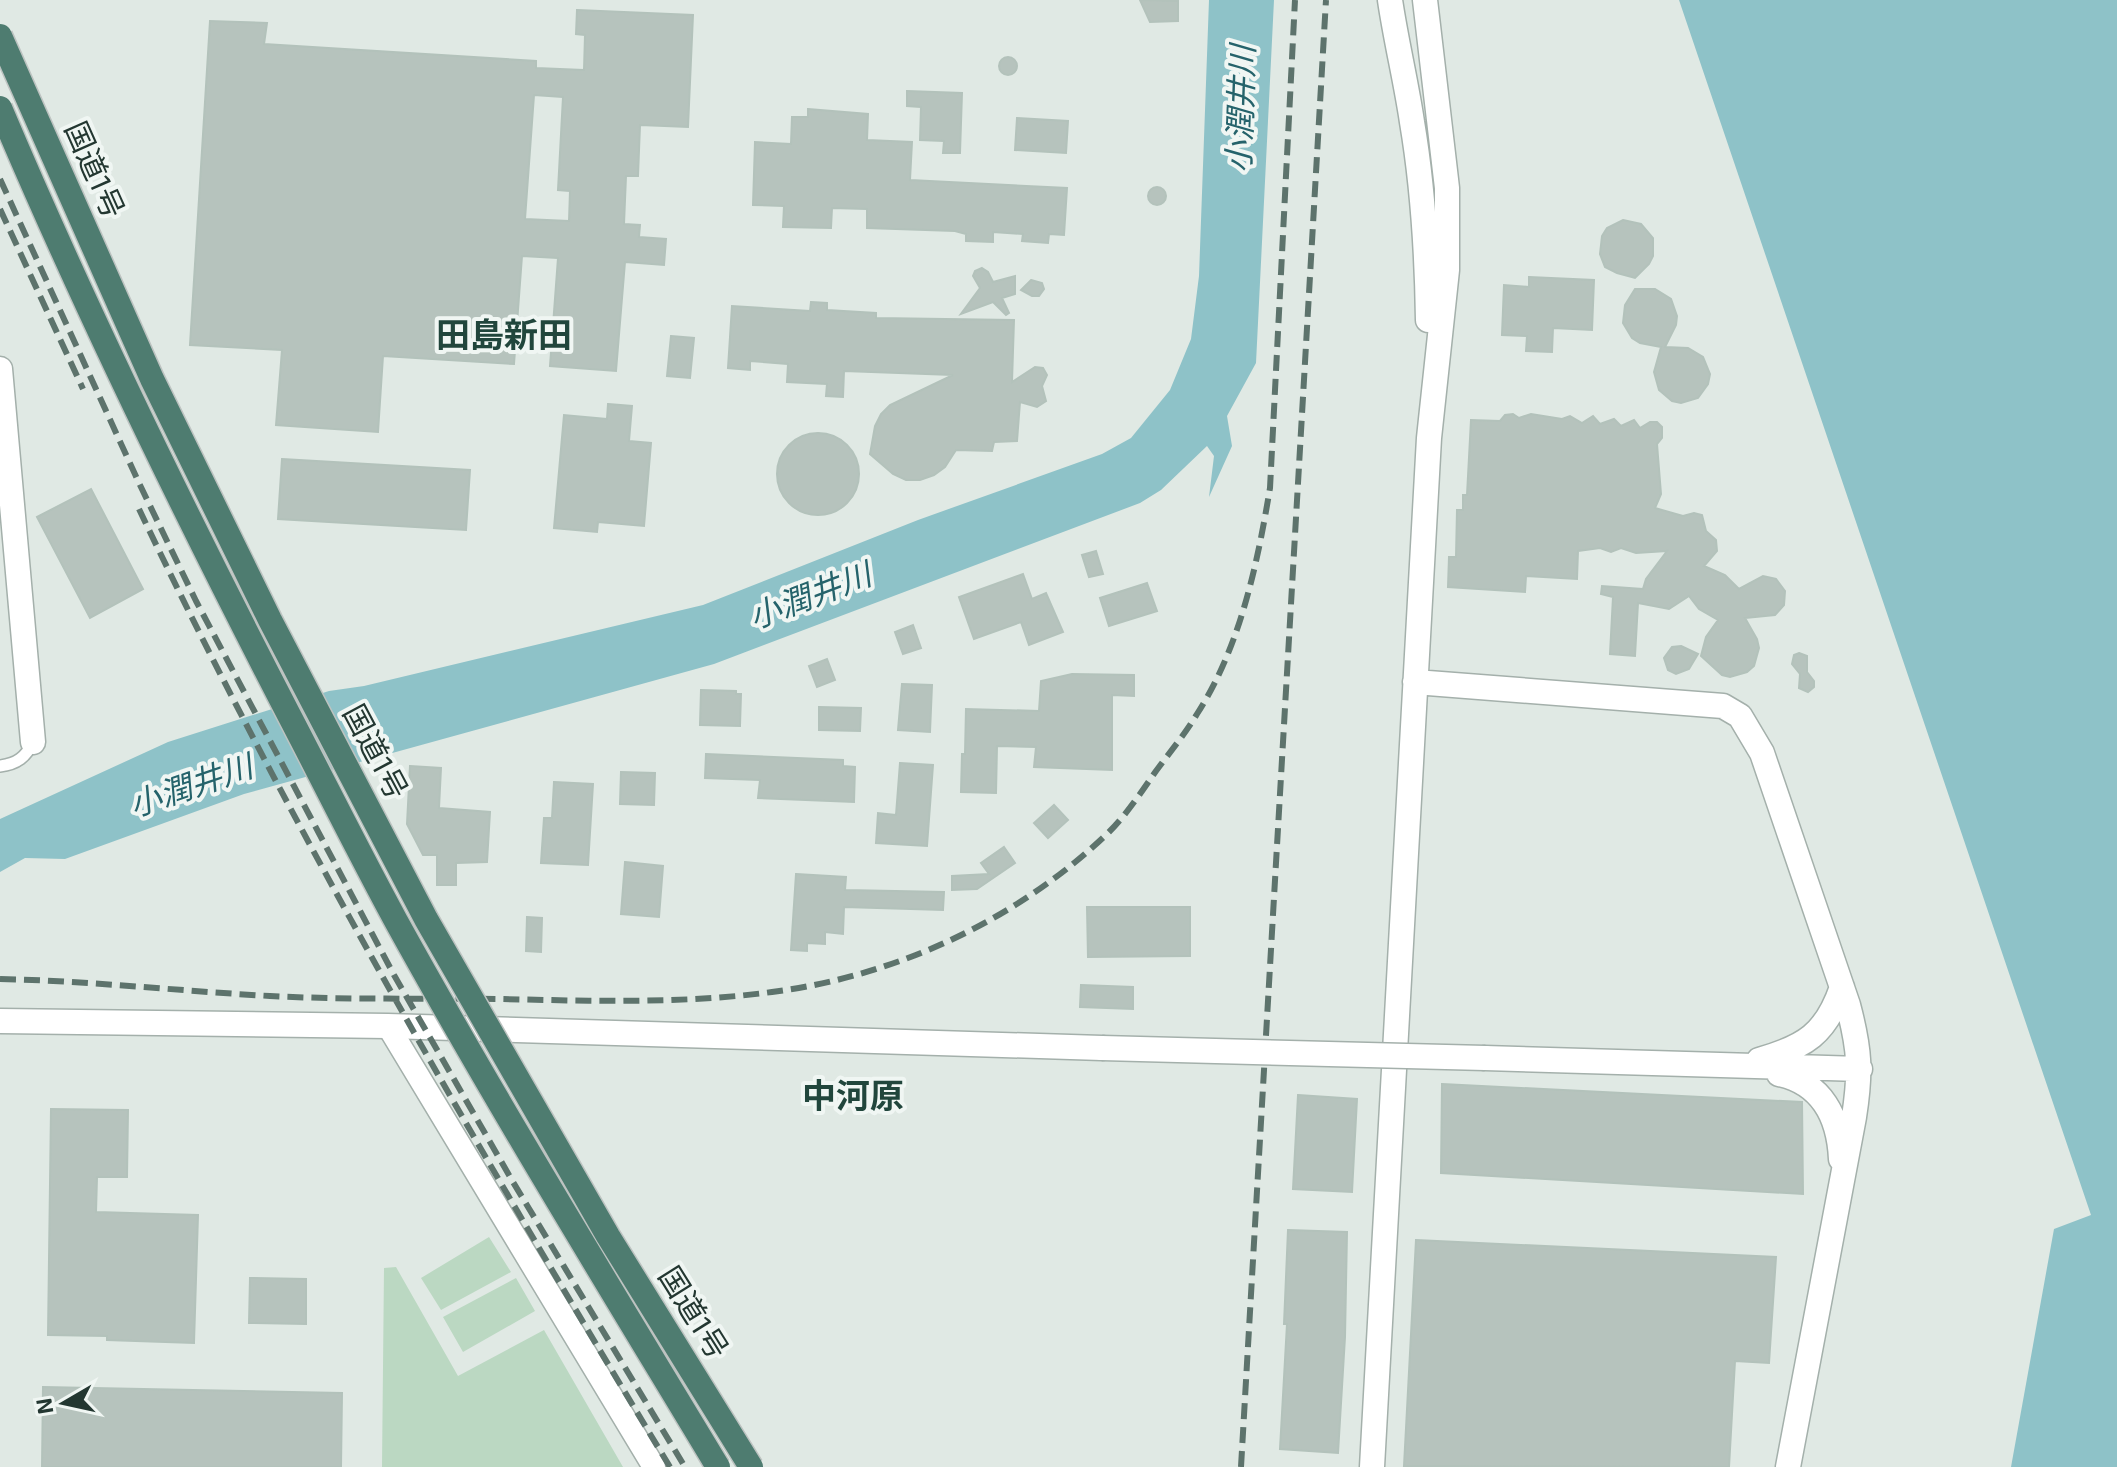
<svg xmlns="http://www.w3.org/2000/svg" width="2117" height="1467" font-family="'Exo 2','Noto Sans JP',sans-serif">
  <style>
    .green { fill: #bbd8c2 }
    .water { fill: #8ec2c8 }
    .building { fill: #b6c3bd; stroke: #b3c2bb; stroke-width: 2; fill-rule: evenodd }
    .lines { fill: none; stroke-linecap: round; stroke-linejoin: round }
    .service-casing { stroke: #a4b0ab; stroke-width: 14 }
    .minor-casing { stroke: #a4b0ab; stroke-width: 25 }
    .tertiary-casing { stroke: #a4b0ab; stroke-width: 27 }
    .service { stroke: #fff; stroke-width: 11 }
    .minor { stroke: #fff; stroke-width: 22 }
    .tertiary { stroke: #fff; stroke-width: 24 }
    .rail { stroke: #5d736c; stroke-width: 6; stroke-dasharray: 16 8; stroke-linecap: butt }
    .tertiary-bridge-casing { stroke: #a4b0ab; stroke-width: 27; stroke-linecap: butt }
    .trunk-bridge-casing { stroke: #bdc3c1; stroke-width: 27; stroke-linecap: butt }
    .tertiary-bridge { stroke: #fff; stroke-width: 24 }
    .trunk-bridge { stroke: #4e7c70; stroke-width: 24 }
    .labels { text-anchor: middle; stroke-width: 8; stroke-linejoin: round; paint-order: stroke }
    .street-label { font-size: 30px; fill: #233731; stroke: #f0f6f3 }
    .water-label { font-size: 32px; font-style: italic; fill: #25636b; stroke: #f0f6f3 }
    .quarter-label { font-size: 34px; font-weight: bold; fill: #21463c; stroke: #f0f6f3 }
  </style>
  <rect width="100%" height="100%" fill="#e0e9e4"/>
  <path class="green" d="M489,1237L511,1272L441,1310L421,1278Z
    M396,1267L458,1376L544,1330L623,1467H382L384,1268Z
    M516,1278L535,1311L463,1352L443,1317Z"/>
  <path class="water" d="M1209,0H1274L1256,363L1227,416L1232,446L1209,497L1214,456L1207,446L1161,490L1140,503L714,664L244,794L65,859L25,858L0,872V819L168,742L329,691L364,686L703,605L918,520L1102,454L1131,438L1170,390L1191,339L1199,276Z
    M1679,0H2117V1467H2011L2054,1229L2091,1215Z"/>
  <path class="building" d="M1140,0L1178,1V21L1150,22Z
    M577,10L693,15L688,127L640,125L638,176H626L624,224L640,225L639,237L666,239L664,265L625,262L616,371L550,366L558,258L522,256L514,364L383,356L378,432L276,425L282,350L190,345L210,21L267,23L264,44L536,61V68L584,70L585,35L576,34ZM534,95L563,97L558,190L570,191L569,221L525,219Z
    M999 66a9 9 0 1 1 18 0a9 9 0 1 1-18 0Z
    M907,91L962,93L960,153H943L944,141L920,140L921,107L907,106Z
    M808,109L868,114L867,140L912,142L910,180L1067,188L1064,235L1049,234L1048,243L1022,241L1023,234L993,232V242L966,241V234L955,231L867,228V209L832,208L831,228L783,227L784,206L753,205L755,142L791,144L792,117H808Z
    M1017,118L1068,121L1066,153L1015,150Z
    M1148 196a9 9 0 1 1 18 0a9 9 0 1 1-18 0Z
    M1623,220L1641,224L1653,238V256L1649,264L1635,278L1617,273L1605,267L1600,254L1602,236L1607,228Z
    M982,268L988,272L993,282L1015,276V294L1002,298L1009,313L1006,315L993,302L961,314L980,288L973,276L975,271Z
    M1529,277L1594,280L1592,330L1553,328L1552,352L1526,351L1527,336L1502,335L1504,285L1529,287Z
    M1031,280L1042,283L1044,289L1039,296H1032L1021,290Z
    M1635,289H1655L1671,299L1677,316L1676,325L1665,347L1688,348L1703,357L1710,374L1708,384L1698,398L1681,403L1672,401L1659,390L1654,372L1661,347L1640,343L1632,338L1623,323L1625,305Z
    M811,302L827,303V310L876,313V318L1014,320L1012,382L1035,367L1043,368L1047,375L1042,386L1046,401L1037,407L1020,402L1017,441L994,442L992,451L956,450L945,467L934,475L920,480H906L893,474L870,454L875,426L881,414L890,405L953,375L844,371L843,397L826,396L827,384L787,382L788,364L750,361V370L728,368L732,306L810,311Z
    M671,336L694,338L690,378L667,376Z
    M608,404L632,406L629,441L651,443L644,526L598,522L597,532L554,528L564,415L607,419Z
    M1513,414L1519,418L1531,414L1562,419L1570,416L1582,423L1593,416L1600,424L1614,419L1621,426L1634,420L1640,428L1650,422H1657L1662,427V438L1657,444L1661,494L1655,508L1683,516L1694,513L1702,515L1706,531L1716,540L1717,551L1704,566L1725,575L1739,589L1763,576L1776,579L1785,591L1784,605L1775,615L1745,618L1757,639L1759,648L1754,666L1747,672L1730,677L1722,675L1701,656L1706,637L1718,620L1699,609L1689,596L1669,609L1638,603L1635,656L1610,654L1613,597L1601,594L1602,586L1643,589L1646,579L1667,551L1636,553L1621,548L1611,552L1600,548L1578,551L1577,579L1526,576L1525,592L1448,587L1449,557H1456L1457,510H1463V495H1467L1471,420L1500,421L1505,415Z
    M777 474a41 41 0 1 1 82 0a41 41 0 1 1-82 0Z
    M282,459L470,470L466,530L278,519Z
    M91,489L143,589L90,618L37,517Z
    M1096,551L1103,574L1089,577L1082,555Z
    M1023,574L1032,599L1046,593L1063,632L1029,645L1021,622L974,639L959,597Z
    M1147,583L1157,611L1109,626L1100,598Z
    M913,625L921,648L903,654L895,632Z
    M1681,646L1698,654L1689,669L1676,674L1668,670L1664,658L1672,647Z
    M1799,653L1807,656V672L1814,681V687L1808,692L1799,688L1800,674L1792,664L1794,655Z
    M827,659L835,680L817,687L809,666Z
    M1072,674L1134,675V696L1112,695V770L1034,767L1036,747L997,746L996,793L961,792L962,754H965L966,709L1039,711L1041,681Z
    M902,684L932,685L930,732L898,730Z
    M701,690L736,691V694H741L740,726L700,725Z
    M819,707L861,708L860,731L819,730Z
    M706,754L843,760V766L855,767L854,802L758,798L760,780L705,778Z
    M900,763L933,765L927,846L876,843L878,813L896,815Z
    M410,766L441,768L439,808L490,812L487,862L456,863V885H437V855H423L407,824Z
    M621,772L655,773L654,805L620,804Z
    M554,782L593,784L588,865L541,863L544,818H552Z
    M1054,805L1068,820L1048,838L1034,823Z
    M1004,847L1015,863L977,889L952,890V876L989,874L981,863Z
    M625,862L663,866L659,917L621,914Z
    M796,874L846,877L845,890L944,892L943,910L844,907L843,934L825,932V944L807,943V951L791,950Z
    M1087,907H1190V956L1088,957Z
    M527,917L542,918L541,952L526,951Z
    M1081,985L1133,987V1009L1080,1007Z
    M1442,1084L1802,1102L1803,1194L1441,1173Z
    M1298,1095L1357,1099L1352,1192L1293,1189Z
    M51,1109L128,1110L127,1177H97L96,1212L198,1215L194,1343L107,1340V1336L48,1335Z
    M1288,1230L1347,1232L1345,1337L1338,1453L1280,1449L1287,1324H1284Z
    M1416,1240L1776,1257L1769,1363L1735,1361L1729,1467L1404,1466Z
    M250,1278L306,1279V1324L249,1323Z
    M43,1387L342,1393L341,1467H42Z"/>
  <g class="lines">
    <g class="service-casing">
      <path id="service" d="M0,766C17,764 26,757 33,742"/>
    </g>
    <g class="minor-casing">
      <path id="minor" d="M388,1026L654,1467"/>
    </g>
    <g class="tertiary-casing">
      <path id="tertiary" d="M1390,0C1396,41 1406,81 1412,122C1423,187 1427,254 1428,320
        M0,369L33,742
        M1415,682L1723,706L1740,716L1762,753L1848,1005C1860,1050 1861,1072 1854,1117L1788,1467
        M0,1021L388,1026L1102,1048
        M1485,1058L1860,1069
        M1759,1060C1805,1047 1826,1034 1842,987
        M1779,1074C1822,1083 1839,1117 1841,1159
        M1372,1467L1429,438L1447,270V188L1425,0"/>
    </g>
    <use href="#service" class="service"/>
    <use href="#minor" class="minor"/>
    <use href="#tertiary" class="tertiary"/>
    <path class="rail" d="M0,179L139,483L196,601L394,975L513,1182L685,1467
      M0,209L83,389
      M139,509C296,839 481,1154 670,1467
      M0,979C90,981 180,991 270,996C347,1000 425,998 502,999C592,1001 683,1004 772,992C897,976 1019,919 1109,832C1127,814 1142,791 1156,771C1170,752 1185,734 1197,714C1240,647 1257,566 1270,488L1295,0
      M1241,1467L1326,0"/>
    <g class="tertiary-bridge-casing">
      <path id="tertiary-bridge" d="M1102,1048L1485,1058"/>
    </g>
    <g class="trunk-bridge-casing">
      <path id="trunk-bridge" d="M0,36L152,379L270,620L426,919L608,1236L751,1467
        M0,108C87,314 186,516 289,715C325,784 359,853 396,921C498,1106 609,1286 718,1467"/>
    </g>
    <use href="#tertiary-bridge" class="tertiary-bridge"/>
    <use href="#trunk-bridge" class="trunk-bridge"/>
  </g>
  <g class="labels">
    <g class="street-label">
      <text transform="translate(94 170) rotate(66)" y="10">国道1号</text>
      <text transform="translate(375 752) rotate(62)" y="10">国道1号</text>
      <text transform="translate(693 1313) rotate(58)" y="10">国道1号</text>
    </g>
    <g class="water-label">
      <text transform="translate(1241 109) rotate(-88)" y="11">小潤井川</text>
      <text transform="translate(810 596) rotate(-21)" y="11">小潤井川</text>
      <text transform="translate(191 786) rotate(-19)" y="11">小潤井川</text>
    </g>
    <g class="quarter-label">
      <text x="504" y="347">田島新田</text>
      <text x="853" y="1108">中河原</text>
    </g>
  </g>
  <g transform="translate(64 1403) rotate(261)" stroke="#f0f6f3" stroke-width="6" paint-order="stroke">
  <path d="M0-6L14 30L0 20L-14 30Z" fill="#233731"/>
  <text y="-12" font-size="22" font-weight="bold" text-anchor="middle" fill="#233731">N</text>
  </g>
</svg>
